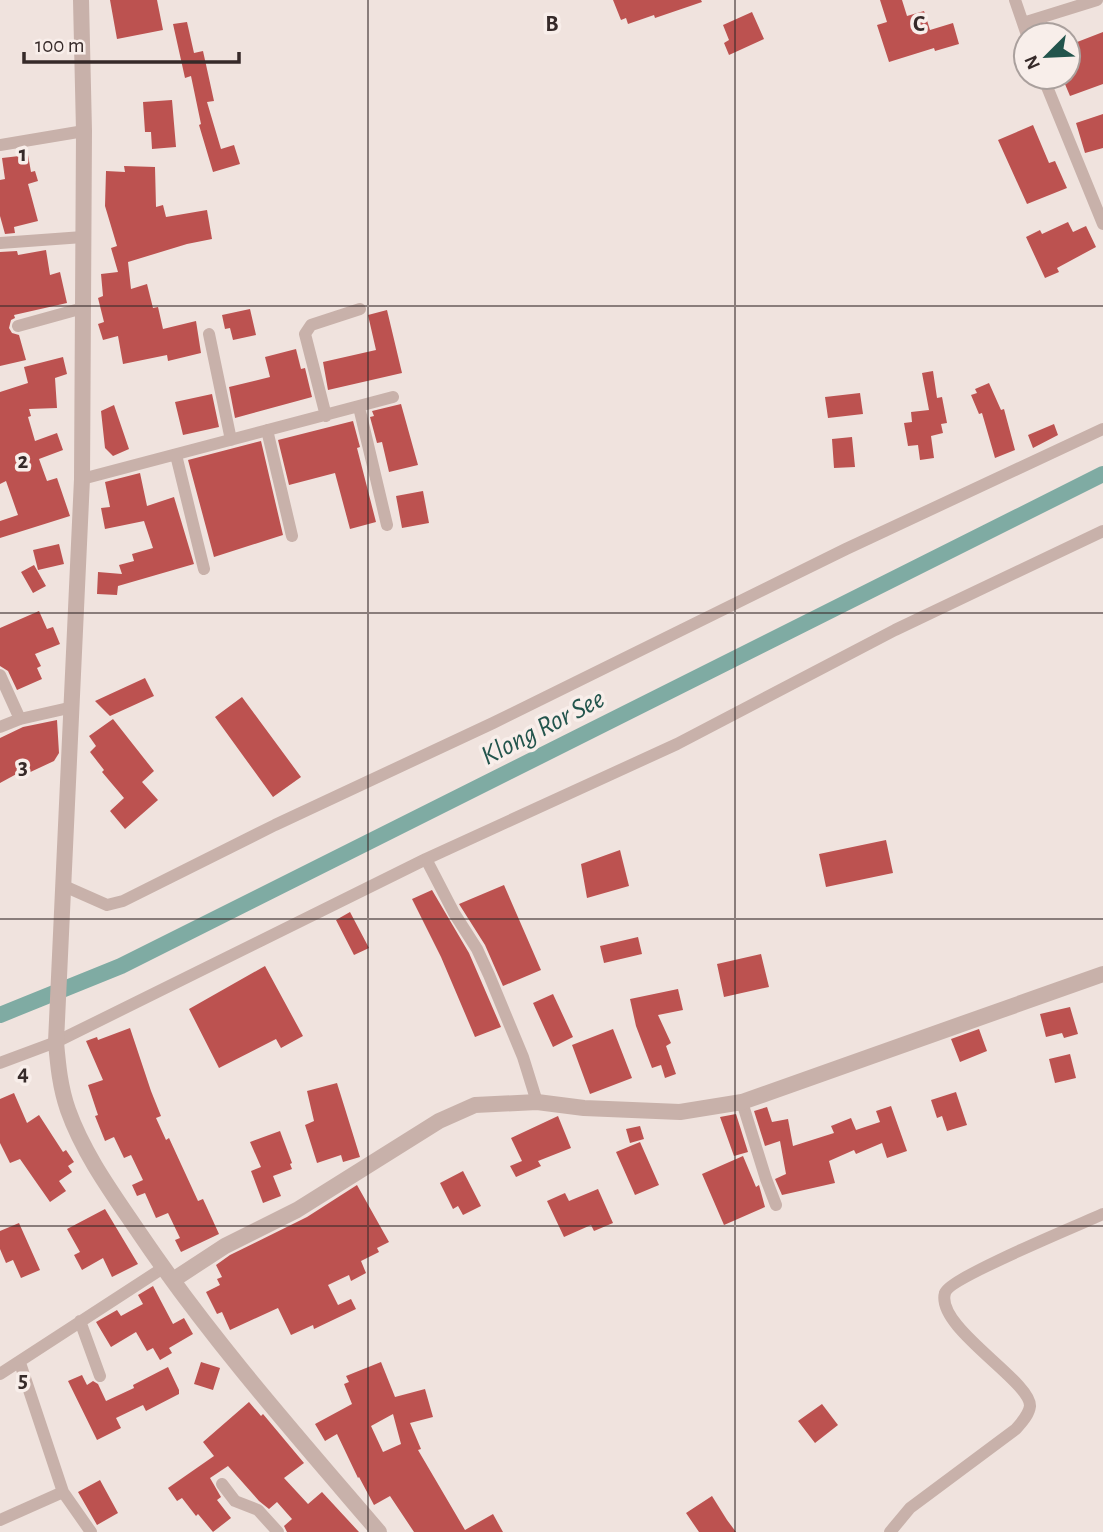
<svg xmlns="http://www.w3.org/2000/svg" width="1103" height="1532" font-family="'Alegreya Sans',sans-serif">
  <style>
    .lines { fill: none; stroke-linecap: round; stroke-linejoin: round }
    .canal { stroke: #7faba3; stroke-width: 16 }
    .building { fill: #bc5250; fill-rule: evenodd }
    .minor { stroke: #c8b1aa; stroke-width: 12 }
    .tertiary { stroke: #c8b1aa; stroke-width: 16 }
    .grid { fill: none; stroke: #362a29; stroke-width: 2; stroke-opacity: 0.55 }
    .labels { text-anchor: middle; stroke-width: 7; stroke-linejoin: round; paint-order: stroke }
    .water-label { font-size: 28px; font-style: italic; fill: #22544c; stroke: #f8eeea }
    .grid-label { font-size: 23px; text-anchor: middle; font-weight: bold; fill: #362a29; stroke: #f8eeea; stroke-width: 7; stroke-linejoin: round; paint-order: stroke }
  </style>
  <rect width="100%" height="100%" fill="#f0e3de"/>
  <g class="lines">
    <path class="canal" d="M0,1015L121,966L1103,474"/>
  </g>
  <path class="building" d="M110,0H157L163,30L117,39Z
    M613,0H701L702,2L655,18L654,15L628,24L626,18L621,20Z
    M880,0H902L907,16L924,11L930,30L953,23L959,44L935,51L934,48L889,62L877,25L887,22Z
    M752,12L764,39L729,55L724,43L729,40L723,25Z
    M187,22L194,53L203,51L214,101L207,102L221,149L234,145L240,164L213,172L199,125L201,124L191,76L185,78L173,24Z
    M1103,32V84L1070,96L1062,77H1068V70L1073,68L1068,52L1074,50L1072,44Z
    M172,100L176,147L152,149L151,132H145L143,102Z
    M1103,114V148L1085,153L1076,123Z
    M1033,125L1049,163L1055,161L1067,188L1027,204L998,140Z
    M28,155L31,172L35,171L38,181L28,184L38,221L14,227L15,233L5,234L0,216V180L5,179L2,158Z
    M124,166L155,167L156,207L163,205L166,217L207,210L212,239L187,244L128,262L131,289L147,284L153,308L158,307L163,329L196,321L201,353L168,361L167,355L123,364L118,336L103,340L98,324L104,322L98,298L103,296L101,274L118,272L111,248L117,246L105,206L106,171L125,172Z
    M1068,222L1073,232L1086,226L1096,247L1057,268L1059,272L1045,278L1026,237L1040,230L1042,234Z
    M46,250L50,275L60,272L67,303L14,315L15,318L11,320L9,328L12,333L19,335L26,360L0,366V252L17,251L18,255Z
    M250,309L256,335L233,340L230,328L225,329L222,315Z
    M387,310L402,373L328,390L323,362L376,350L368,315Z
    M296,349L301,369L305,368L312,397L235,418L229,387L270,377L265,357Z
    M63,357L67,374L55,378L57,408L29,409L31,416L28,417L35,441L57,433L63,450L39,459L47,481L57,478L70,516L0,538V521L18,515L6,481L0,484V392L28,383L24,367Z
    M933,371L937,398L942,397L947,423L941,424L943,433L931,436L934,458L920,460L918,445L908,446L904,423L912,422L911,412L929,410L922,373Z
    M989,383L1001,410L1004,409L1015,450L995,458L982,413L979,414L971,395L977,393L975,389Z
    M860,393L863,414L828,418L825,397Z
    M212,394L219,427L183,435L175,402Z
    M401,404L418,465L389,472L382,442L377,443L370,417L374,416L372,411Z
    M114,405L129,449L113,456L105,448L101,411Z
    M353,421L360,447L357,448L376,522L350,529L335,473L289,485L278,440Z
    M1054,424L1058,435L1033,448L1028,435Z
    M852,437L855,467L834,468L832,439Z
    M261,441L283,535L214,557L188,460Z
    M140,473L147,506L174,497L194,564L118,586L117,595L97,594L98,572L122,574L119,565L134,561L132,554L153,548L144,521L105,529L101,508L110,507L105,482Z
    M423,491L429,523L402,528L396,496Z
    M59,544L64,564L38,570L33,550Z
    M34,565L46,586L33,593L21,572Z
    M39,611L47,629L53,627L60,644L35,654L41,666L37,668L42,679L17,690L8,671L0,666V628Z
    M145,678L154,696L110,716L95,701Z
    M242,697L301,777L273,797L215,717Z
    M113,719L154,771L142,782L158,800L125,829L110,811L124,798L102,772L104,770L90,752L96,746L89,736Z
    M57,720L59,753L54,761L24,775L22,771L0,783V738L23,727Z
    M886,840L893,873L826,887L819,854Z
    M620,850L629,886L587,898L581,864Z
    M504,885L541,970L503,986L485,945L459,904Z
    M432,890L469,953L501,1027L475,1037L441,957L412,899Z
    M350,912L369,948L354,955L336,920Z
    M638,937L642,954L604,963L600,946Z
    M761,954L769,987L724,997L717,964Z
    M265,966L303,1036L281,1048L276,1039L219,1068L189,1009Z
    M678,989L683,1010L658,1015L671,1043L666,1046L676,1074L665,1078L661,1065L652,1068L636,1026L630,999Z
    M553,994L573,1037L553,1047L533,1003Z
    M1070,1007L1078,1034L1064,1038L1062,1033L1046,1037L1040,1014Z
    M130,1028L151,1091L161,1116L156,1118L166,1140L169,1138L198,1201L203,1199L219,1234L181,1252L175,1240L180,1238L168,1213L156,1218L145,1193L137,1196L132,1185L143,1180L131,1155L124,1158L114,1137L105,1141L95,1116L98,1115L88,1085L103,1080L86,1041L97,1037L98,1040Z
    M613,1029L632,1078L590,1094L572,1045Z
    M979,1029L987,1051L960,1062L951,1039Z
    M1070,1054L1076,1078L1055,1083L1049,1059Z
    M337,1083L360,1157L343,1162L341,1155L317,1163L305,1125L314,1121L307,1091Z
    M956,1092L967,1125L947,1131L942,1116L937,1118L931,1100Z
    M14,1093L27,1123L39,1115L63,1152L66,1150L74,1162L68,1166L72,1172L59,1181L66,1191L50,1202L20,1159L10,1163L0,1143V1099Z
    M891,1106L907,1151L887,1158L882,1143L856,1154L854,1150L829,1161L835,1183L782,1195L775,1179L786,1174L780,1141L765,1146L754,1111L767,1107L772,1122L788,1119L793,1146L834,1133L831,1126L851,1118L856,1130L880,1122L876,1111Z
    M736,1114L748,1152L734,1156L720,1117Z
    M558,1116L571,1148L538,1161L541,1166L516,1177L510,1166L522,1161L511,1138Z
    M640,1126L644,1139L630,1143L626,1129Z
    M280,1131L292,1163L290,1164L292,1169L273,1176L281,1196L263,1203L251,1171L261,1167L250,1142Z
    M640,1142L659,1185L635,1195L616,1152Z
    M743,1156L756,1187L759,1185L765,1207L724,1225L702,1174Z
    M463,1171L481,1206L463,1215L458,1206L453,1209L440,1183Z
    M357,1185L389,1242L377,1248L379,1252L361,1261L366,1273L351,1281L349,1275L328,1285L338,1305L351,1299L356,1309L314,1329L313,1325L291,1335L278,1308L230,1330L222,1312L217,1314L206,1292L220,1285L217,1279L222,1277L216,1265L230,1255L307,1217Z
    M598,1189L613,1223L594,1231L591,1225L564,1237L547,1201L565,1193L569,1201Z
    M105,1209L138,1264L112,1277L103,1258L82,1270L74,1255L80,1252L67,1229Z
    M19,1223L40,1270L21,1278L13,1260L6,1263L0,1249V1231Z
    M153,1286L173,1324L184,1318L193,1334L169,1348L172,1353L160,1360L153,1348L147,1351L136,1332L111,1347L96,1322L117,1310L121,1316L143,1304L138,1295Z
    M201,1362L220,1368L213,1390L194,1384Z
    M381,1362L395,1397L425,1389L433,1417L410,1423L421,1449L418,1450L465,1530L493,1514L503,1532H414L390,1496L374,1505L359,1477L358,1478L337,1434L325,1441L315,1424L352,1404L344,1384L349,1382L346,1376ZM393,1414L401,1444L383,1452L371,1426Z
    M168,1367L179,1390V1394L146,1411L143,1405L116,1418L121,1428L97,1440L68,1381L82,1375L87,1385L93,1381L98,1384L106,1401L134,1388L133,1385Z
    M249,1402L261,1416L263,1414L304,1463L284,1478L308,1504L322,1492L359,1532H287L284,1526L292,1519L277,1502L269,1509L259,1501L228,1466L210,1478L221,1497L217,1500L231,1518L213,1532L198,1514L196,1516L182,1498L177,1501L168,1488L214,1456L203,1442Z
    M822,1404L838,1425L815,1443L798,1421Z
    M100,1480L118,1513L97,1525L78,1492Z
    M712,1496L727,1520L736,1532H699L686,1513Z"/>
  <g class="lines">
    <path class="minor" d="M1015,0L1027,35
      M1023,23L1097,0
      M1043,77L1103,224
      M0,145L84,131
      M0,243L83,237
      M18,326L83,308
      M209,334L231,440
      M359,407L387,525
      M326,416L305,334L311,325L360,309
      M267,430L292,536
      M176,455L204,569
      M82,479L393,397
      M0,675L20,719
      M0,727L20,719L73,707
      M426,859L454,913L477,949L489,975L523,1057L537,1102
      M64,886L107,905L123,901L275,825L493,723L846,549L1103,429
      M0,1063L56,1042L426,859L677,744L895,630L1103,531
      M742,1102L766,1179L776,1205
      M80,1321L100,1376
      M20,1363L63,1492L91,1532
      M0,1374L163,1268
      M222,1484L235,1501L258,1510L278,1532
      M0,1520L63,1492
      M890,1532L910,1508L1016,1429C1021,1423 1029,1415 1030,1406C1031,1381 935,1327 945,1293C949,1278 1081,1224 1103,1214"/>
    <path class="tertiary" d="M81,0L84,131L82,479L56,1042C58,1065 60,1087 68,1110C84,1155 113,1194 140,1234C211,1339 296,1435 379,1532
      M173,1280L225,1246L297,1210L439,1121L475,1105L537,1102L584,1108L680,1112L742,1102L1103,974"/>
  </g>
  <path class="grid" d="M368,0V1532M735,0V1532M0,306H1103M0,613H1103M0,919H1103M0,1226H1103"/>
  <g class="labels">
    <g class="water-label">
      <text transform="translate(542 726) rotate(-27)" y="10">Klong Ror See</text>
    </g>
  </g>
  <g class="grid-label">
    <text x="552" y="31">B</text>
    <text x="919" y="31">C</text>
    <text x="23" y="161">1</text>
    <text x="23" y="468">2</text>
    <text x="23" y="774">3</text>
    <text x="23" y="1080">4</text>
    <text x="23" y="1387">5</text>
  </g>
  <g transform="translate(1047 56) rotate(246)"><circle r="33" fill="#f8eeea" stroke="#aaa09d" stroke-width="2"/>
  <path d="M0-5L12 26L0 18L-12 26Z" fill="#22544c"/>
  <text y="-10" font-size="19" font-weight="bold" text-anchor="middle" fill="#362a29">N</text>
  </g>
  <path d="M24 52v10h215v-10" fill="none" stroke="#362a29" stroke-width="3.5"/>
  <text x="35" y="52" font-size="21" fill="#362a29" stroke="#f8eeea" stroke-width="5" paint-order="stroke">100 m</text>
</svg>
